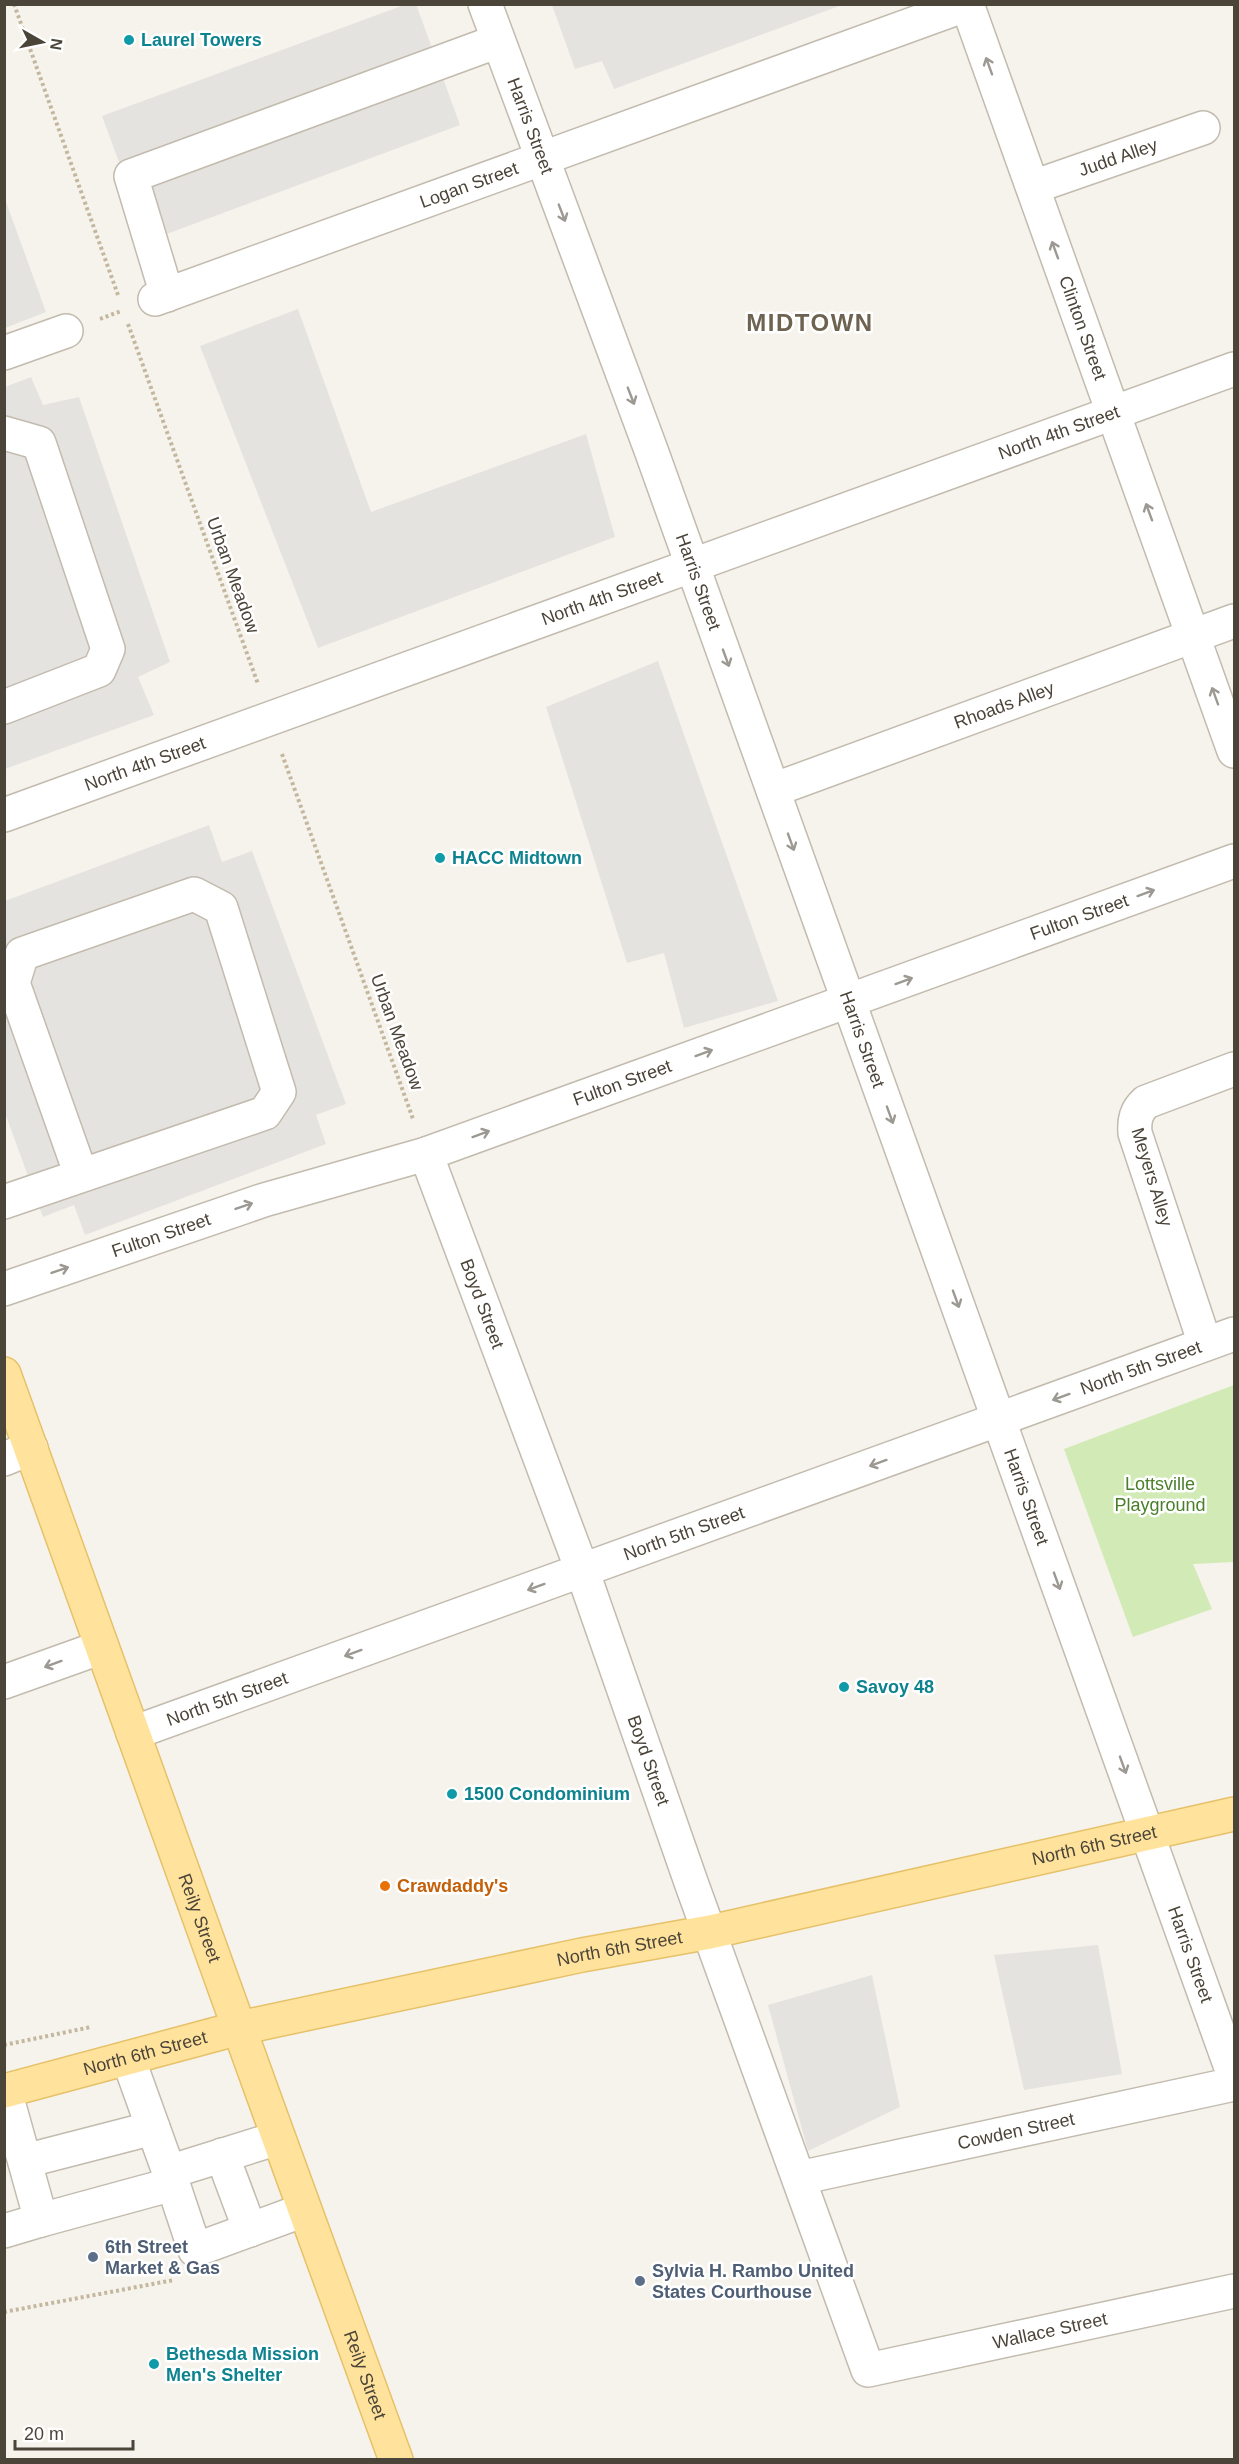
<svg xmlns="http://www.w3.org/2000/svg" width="1239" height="2464" font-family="Arial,sans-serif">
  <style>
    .green { fill: #d2eab5 }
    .parking { fill: #e5e3e0 }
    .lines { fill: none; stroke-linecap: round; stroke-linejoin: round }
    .minor-casing { stroke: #c2bbae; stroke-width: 36 }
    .major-casing { stroke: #e6c16a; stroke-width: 36 }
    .path { stroke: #c4b79f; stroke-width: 4; stroke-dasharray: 3 3; stroke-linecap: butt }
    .minor { stroke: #fff; stroke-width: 33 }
    .major { stroke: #ffe39c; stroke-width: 33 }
    .oneway { stroke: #9c9892 }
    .culture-dot { fill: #0f9aa8; stroke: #fff; stroke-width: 2 }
    .food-dot { fill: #e8710a; stroke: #fff; stroke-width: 2 }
    .service-dot { fill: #5c6f8a; stroke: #fff; stroke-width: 2 }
    .labels { text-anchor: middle; stroke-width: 5; stroke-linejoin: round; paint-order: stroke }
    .culture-label { font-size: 18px; font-weight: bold; fill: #0d838f; stroke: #fff; text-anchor: start }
    .street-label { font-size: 18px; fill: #4b4439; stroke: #fff }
    .park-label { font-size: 18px; fill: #4a7f2a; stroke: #fff }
    .food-label { font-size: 18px; font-weight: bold; fill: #c56008; stroke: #fff; text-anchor: start }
    .service-label { font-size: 18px; font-weight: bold; fill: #4e5e75; stroke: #fff; text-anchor: start }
    .district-label { font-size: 24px; font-weight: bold; letter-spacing: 1.5px; fill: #6e6250; stroke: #fff }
  </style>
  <rect width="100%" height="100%" fill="#f6f3ec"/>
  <path class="green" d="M1234,1385V1562L1193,1564L1212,1609L1133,1637L1064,1449Z"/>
  <path class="parking" d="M416,4L460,125L148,241L102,116L404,5Z
    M552,5V4L842,5L614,89L602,61L575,69Z
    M5,199L46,312L5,328H4Z
    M298,309L371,512L586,434L615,537L318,648L200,346Z
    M31,377L43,405L79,397L170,662L138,677L154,715L5,769V387Z
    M658,661L778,1001L684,1028L664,953L627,963L546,707Z
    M209,825L222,862L252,851L346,1104L316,1115L326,1144L85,1235L74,1205L43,1217L5,1113V901Z
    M1098,1945L1122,2074L1024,2090L994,1955Z
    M872,1975L900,2107L808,2151L768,2005Z"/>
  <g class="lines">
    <g class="minor-casing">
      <g id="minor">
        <path id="s1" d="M485,4L651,450L1234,2076"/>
        <path id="s2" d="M967,4L1234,751"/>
        <path id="s3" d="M1033,187L1203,128"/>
        <path d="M167,295L131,176L498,41"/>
        <path id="s4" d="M155,299L968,4"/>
        <path d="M4,353L66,331"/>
        <path d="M4,433L39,443L108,649L99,670L4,707"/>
        <path id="s5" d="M773,790L1234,621"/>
        <path id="s6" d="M4,815L1234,369"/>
        <path id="s7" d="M426,1154L582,1570L692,1885L868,2370L1234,2291"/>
        <path d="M4,1202L265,1113L279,1092L221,908L194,894L22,954L13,983L81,1175"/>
        <path id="s8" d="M4,1289L264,1200L426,1154L1234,861"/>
        <path d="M1205,1344L1135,1133C1134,1120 1136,1111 1146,1102L1234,1069"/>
        <path d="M4,1459L31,1448"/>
        <path d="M4,1682L102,1647"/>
        <path id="s9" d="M133,1733L1234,1334"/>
        <path d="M128,2058L169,2172"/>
        <path d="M278,2138L169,2172L195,2250L304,2210"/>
        <path d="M222,2155L250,2230"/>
        <path d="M25,2161L153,2128"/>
        <path id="s10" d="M799,2178L1234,2084"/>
        <path d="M41,2220L173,2184"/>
        <path d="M4,2231L41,2220L5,2091"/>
      </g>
    </g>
    <g class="major-casing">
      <g id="major">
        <path id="s11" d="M4,1374L261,2089L396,2460"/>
        <path id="s12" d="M4,2091L239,2028L582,1955L710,1932L1234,1814"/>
      </g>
    </g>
    <path class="path" d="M14,4L118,295
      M100,319L121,311
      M128,324L258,684
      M282,754L413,1119
      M4,2045L91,2027
      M4,2312L174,2280"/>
    <use href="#minor" class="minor"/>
    <use href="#major" class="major"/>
  </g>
  <defs><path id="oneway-shaft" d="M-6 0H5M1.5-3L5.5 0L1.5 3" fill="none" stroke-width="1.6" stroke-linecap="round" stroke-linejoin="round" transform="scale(1.5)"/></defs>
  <g class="oneway">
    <use href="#oneway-shaft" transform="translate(989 66) rotate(-110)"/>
    <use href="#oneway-shaft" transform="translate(562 213) rotate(69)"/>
    <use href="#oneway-shaft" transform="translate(1055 250) rotate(-110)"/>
    <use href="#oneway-shaft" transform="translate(631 396) rotate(69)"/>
    <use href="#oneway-shaft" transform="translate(1149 512) rotate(-110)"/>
    <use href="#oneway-shaft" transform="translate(726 658) rotate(70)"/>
    <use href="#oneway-shaft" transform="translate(1215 696) rotate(-110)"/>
    <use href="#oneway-shaft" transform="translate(791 842) rotate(70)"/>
    <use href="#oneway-shaft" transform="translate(1146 893) rotate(-20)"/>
    <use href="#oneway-shaft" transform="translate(904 981) rotate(-20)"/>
    <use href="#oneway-shaft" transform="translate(704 1053) rotate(-20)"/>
    <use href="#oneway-shaft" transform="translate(890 1115) rotate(70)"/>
    <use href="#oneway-shaft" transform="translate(481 1134) rotate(-20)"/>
    <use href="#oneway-shaft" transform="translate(244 1206) rotate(-19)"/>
    <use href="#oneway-shaft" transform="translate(60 1270) rotate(-19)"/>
    <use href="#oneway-shaft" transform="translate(956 1299) rotate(70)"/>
    <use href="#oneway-shaft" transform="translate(1061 1397) rotate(160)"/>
    <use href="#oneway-shaft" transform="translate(878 1463) rotate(160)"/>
    <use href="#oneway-shaft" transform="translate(1057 1581) rotate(70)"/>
    <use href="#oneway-shaft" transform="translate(536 1587) rotate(160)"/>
    <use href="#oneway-shaft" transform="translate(353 1653) rotate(160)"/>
    <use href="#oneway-shaft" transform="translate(53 1664) rotate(160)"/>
    <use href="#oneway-shaft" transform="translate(1123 1765) rotate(70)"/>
  </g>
  <g class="culture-dot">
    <circle cx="129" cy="40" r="6"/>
    <circle cx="440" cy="858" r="6"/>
    <circle cx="844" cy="1687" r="6"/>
    <circle cx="452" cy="1794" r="6"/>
    <circle cx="154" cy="2364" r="6"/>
  </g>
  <circle class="food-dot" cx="385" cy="1886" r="6"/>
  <g class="service-dot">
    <circle cx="93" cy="2257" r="6"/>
    <circle cx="640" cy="2281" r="6"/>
  </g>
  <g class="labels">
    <g class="culture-label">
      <text x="141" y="46">Laurel Towers</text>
      <text x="452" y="864">HACC Midtown</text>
      <text x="856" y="1693">Savoy 48</text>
      <text x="464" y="1800">1500 Condominium</text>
      <text x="166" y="2360">Bethesda Mission<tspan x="166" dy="21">Men's Shelter</tspan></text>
    </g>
    <g class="street-label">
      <text dy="6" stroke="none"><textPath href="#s1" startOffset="130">Harris Street</textPath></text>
      <text dy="6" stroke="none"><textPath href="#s3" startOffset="90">Judd Alley</textPath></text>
      <text dy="6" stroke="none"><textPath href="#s4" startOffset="334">Logan Street</textPath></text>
      <text dy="6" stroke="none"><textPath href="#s2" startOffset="344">Clinton Street</textPath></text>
      <text dy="6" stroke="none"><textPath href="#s6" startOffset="1122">North 4th Street</textPath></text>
      <text transform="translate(233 575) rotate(70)" y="6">Urban Meadow</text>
      <text dy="6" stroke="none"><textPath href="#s1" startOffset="616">Harris Street</textPath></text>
      <text dy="6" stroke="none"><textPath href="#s6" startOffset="636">North 4th Street</textPath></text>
      <text dy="6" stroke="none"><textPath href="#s5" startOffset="246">Rhoads Alley</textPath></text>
      <text dy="6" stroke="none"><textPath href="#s6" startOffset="150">North 4th Street</textPath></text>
      <text dy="6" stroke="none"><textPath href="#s8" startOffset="1138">Fulton Street</textPath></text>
      <text transform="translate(397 1032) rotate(70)" y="6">Urban Meadow</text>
      <text dy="6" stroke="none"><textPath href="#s1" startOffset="1102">Harris Street</textPath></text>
      <text dy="6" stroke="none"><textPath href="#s8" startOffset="652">Fulton Street</textPath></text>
      <text transform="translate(1152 1177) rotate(73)" y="6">Meyers Alley</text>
      <text dy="6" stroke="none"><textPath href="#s8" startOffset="166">Fulton Street</textPath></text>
      <text dy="6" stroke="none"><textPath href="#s7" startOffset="160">Boyd Street</textPath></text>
      <text dy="6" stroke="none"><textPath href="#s9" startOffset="1072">North 5th Street</textPath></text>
      <text dy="6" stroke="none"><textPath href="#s1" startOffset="1588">Harris Street</textPath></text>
      <text dy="6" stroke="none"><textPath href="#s9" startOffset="586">North 5th Street</textPath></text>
      <text dy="6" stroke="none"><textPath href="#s9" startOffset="100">North 5th Street</textPath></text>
      <text dy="6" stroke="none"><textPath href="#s7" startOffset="646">Boyd Street</textPath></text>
      <text dy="6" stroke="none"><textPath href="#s12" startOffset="1118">North 6th Street</textPath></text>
      <text dy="6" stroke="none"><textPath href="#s11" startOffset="578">Reily Street</textPath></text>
      <text dy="6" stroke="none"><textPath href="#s12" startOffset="632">North 6th Street</textPath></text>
      <text dy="6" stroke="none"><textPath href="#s1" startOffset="2074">Harris Street</textPath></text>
      <text dy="6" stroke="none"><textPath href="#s12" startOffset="146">North 6th Street</textPath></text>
      <text dy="6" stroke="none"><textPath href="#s10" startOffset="222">Cowden Street</textPath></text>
      <text dy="6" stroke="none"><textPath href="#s7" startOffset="1480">Wallace Street</textPath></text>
      <text dy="6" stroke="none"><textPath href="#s11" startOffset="1064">Reily Street</textPath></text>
    </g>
    <g class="park-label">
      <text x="1160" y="1490">Lottsville<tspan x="1160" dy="21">Playground</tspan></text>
    </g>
    <g class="food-label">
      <text x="397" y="1892">Crawdaddy's</text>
    </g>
    <g class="service-label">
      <text x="105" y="2253">6th Street<tspan x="105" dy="21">Market &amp; Gas</tspan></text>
      <text x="652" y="2277">Sylvia H. Rambo United<tspan x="652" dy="21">States Courthouse</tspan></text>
    </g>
    <g class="district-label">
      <text x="810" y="331">MIDTOWN</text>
    </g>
  </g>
  <rect width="1239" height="2464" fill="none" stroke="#4b4439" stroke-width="12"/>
  <g transform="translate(42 42) rotate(99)" stroke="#ffffff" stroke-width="4.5" paint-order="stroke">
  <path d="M0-4.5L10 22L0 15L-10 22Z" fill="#4b4439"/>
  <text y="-9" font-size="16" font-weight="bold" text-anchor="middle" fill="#4b4439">N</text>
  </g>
  <path d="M15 2440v9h118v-9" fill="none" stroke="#4b4439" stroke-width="3"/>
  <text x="24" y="2440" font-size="18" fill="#4b4439" stroke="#ffffff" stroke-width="4.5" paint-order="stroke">20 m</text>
</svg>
